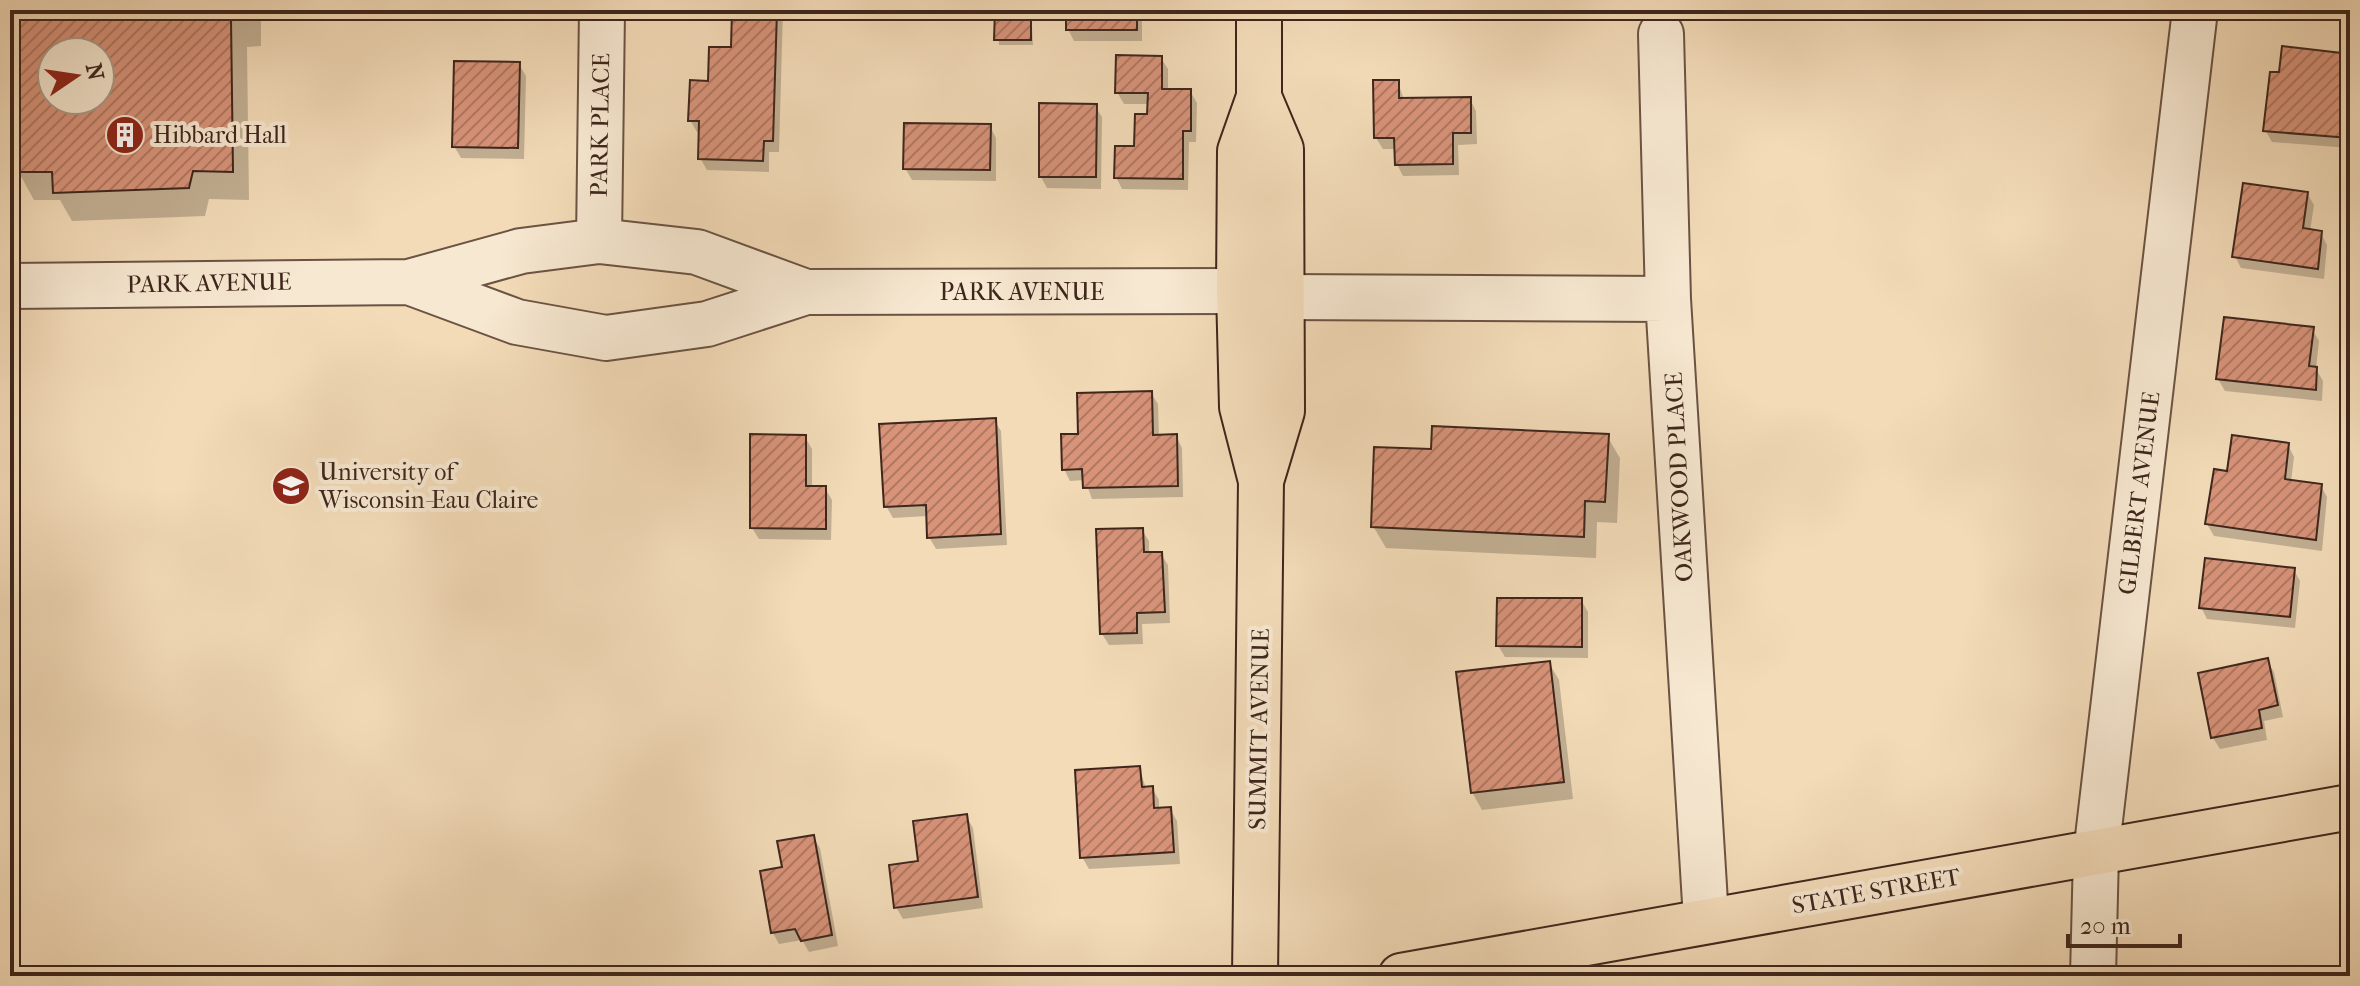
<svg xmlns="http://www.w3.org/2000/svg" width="2360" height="986" font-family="'IM FELL French Canon',serif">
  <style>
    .shadow { fill: #0003; fill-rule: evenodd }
    .building { fill: url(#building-hatch); stroke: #3e261c; stroke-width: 2; fill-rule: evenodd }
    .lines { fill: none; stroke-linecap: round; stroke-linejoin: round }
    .minor-casing { stroke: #6b5343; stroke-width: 48 }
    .major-casing { stroke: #3e261c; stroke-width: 48 }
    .minor { stroke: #f7e8d1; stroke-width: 44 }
    .major { stroke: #f3dbb8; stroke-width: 44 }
    .labels { text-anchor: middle; stroke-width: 8; stroke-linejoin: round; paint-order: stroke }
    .street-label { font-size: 24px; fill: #3e261c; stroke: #f7e8d1 }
    .poi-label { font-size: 24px; fill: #3e261c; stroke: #f7e8d1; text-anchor: start }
  </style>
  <defs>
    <pattern id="building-hatch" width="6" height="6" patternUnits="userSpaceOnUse" patternTransform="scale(2)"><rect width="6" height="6" fill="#d89379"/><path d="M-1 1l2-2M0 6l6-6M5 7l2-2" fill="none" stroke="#b17862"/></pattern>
  </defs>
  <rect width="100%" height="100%" fill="#f3dbb8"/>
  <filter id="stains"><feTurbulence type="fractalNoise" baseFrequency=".0025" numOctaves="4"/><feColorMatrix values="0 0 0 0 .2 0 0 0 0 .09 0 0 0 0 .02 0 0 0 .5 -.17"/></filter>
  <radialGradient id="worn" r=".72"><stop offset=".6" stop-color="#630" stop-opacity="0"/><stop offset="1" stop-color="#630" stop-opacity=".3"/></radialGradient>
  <path class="shadow" d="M10,10H261V46L247,47L249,200L209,199L205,216L72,221L60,200H34L18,171L19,94L10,83ZM52,52H100V100H52Z
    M734,10H783L779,152H769V172L707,170L700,158L701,132H697L690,120L733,49Z
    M997,10H1031L1033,45H999Z
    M1053,10H1142V41H1074L1068,29V20H1059Z
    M2348,55L2350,148L2272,142L2265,130Z
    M1161,58L1168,69V91H1190L1197,103L1196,142H1189L1188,190L1122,189L1116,177L1136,148L1149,116V104H1124L1117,92Z
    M519,64L526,76L524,159L461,158L454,146Z
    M1398,82L1404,100L1470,99L1476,111L1477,144L1458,145L1459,175L1403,176L1397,164L1396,149H1383L1376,138Z
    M1095,106L1102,117L1101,189L1047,188L1041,177Z
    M990,126L996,138V181L912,180L905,168Z
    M2307,193L2314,205L2310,231L2321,233L2327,245L2324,279L2241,268L2235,256Z
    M2312,329L2319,341L2316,369L2323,381L2322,401L2225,391L2218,379Z
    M1151,393L1158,404L1159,437L1176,436L1182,448L1183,497L1092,499L1085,480L1070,481L1064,469L1080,436Z
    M994,420L1001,431L1007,545L936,549L929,537L928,516L893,518L886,506Z
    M1607,436L1620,458L1617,523L1597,522L1596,558L1386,548L1373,526L1432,452Z
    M805,437L812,449V488H825L832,500L831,540L759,539L752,528Z
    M2288,445L2294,457L2291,482L2321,486L2327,497L2322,551L2214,536L2207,524L2229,474Z
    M1142,530L1149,541V554H1161L1168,565L1170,623L1142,624L1143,644L1109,645L1102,634Z
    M2294,570L2300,581L2295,628L2207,619L2201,607Z
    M1581,600L1588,612V658L1505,657L1498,645Z
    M2267,661L2274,672L2283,717L2264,721L2267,740L2220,749L2213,738L2201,675Z
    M1549,663L1559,680L1573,799L1482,810L1472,792Z
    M1139,768L1146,788H1152L1159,800V810L1170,809L1177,821L1180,864L1089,869L1082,857Z
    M966,816L973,828L983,908L903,919L896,907L920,863Z
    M813,837L820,848L838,946L809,952L802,940L779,944L773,933L784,869Z"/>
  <path class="building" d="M10,10H246V18L231,19L233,172L193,171L189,188L53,193L52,172H16L17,66H10ZM52,52H100V100H52Z
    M732,10H777L773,141H764L763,161L698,159L699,121H688L690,80L708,81L709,47H731Z
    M995,10H1031V40H994Z
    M1066,10H1137V30H1066Z
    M2282,46L2350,54L2349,138L2263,131L2270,72H2279Z
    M1116,55L1162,56V89H1191V131H1183V179L1114,178L1115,146H1134L1135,114H1147L1148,93H1115Z
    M454,61L520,62L518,148L452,147Z
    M1373,80H1399V98L1471,97V133H1453V164L1395,165L1394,138H1374Z
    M1039,103L1097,104L1096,177H1039Z
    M904,123L991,124L990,170L903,169Z
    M2243,183L2308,192L2303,228L2322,231L2318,269L2232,257Z
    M2224,317L2314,327L2309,366L2317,367L2316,390L2216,379Z
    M1152,391L1153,435L1177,434L1178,486L1083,488L1082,469L1062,470L1061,434H1078L1077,393Z
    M996,418L1001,534L927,538L926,505L884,507L879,424Z
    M1432,426L1609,434L1605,502L1585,501L1584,537L1371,527L1374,447L1431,449Z
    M750,434L806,435V486H826V529L750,528Z
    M2232,435L2289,443L2285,479L2322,484L2316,540L2205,524L2214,469L2227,471Z
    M1143,528L1144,552H1162L1165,612L1137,613V633L1100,634L1096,529Z
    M2205,558L2295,568L2290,617L2199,608Z
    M1497,598H1582V647L1496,646Z
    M2268,658L2278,705L2259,710L2262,728L2211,738L2198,673Z
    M1550,661L1564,782L1471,793L1456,672Z
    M1140,766L1142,787L1153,786L1154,808L1171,807L1174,852L1080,858L1075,770Z
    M967,814L978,897L894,908L889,865L918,861L913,821Z
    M814,835L832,935L801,941L795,929L771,933L760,871L782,867L777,841Z"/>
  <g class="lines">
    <g class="minor-casing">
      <path id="minor" d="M1661,34L1668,299L1706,919
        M599,241L602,10
        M409,282L517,322L606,338L707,324L806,292L1239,291
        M10,286L409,282L521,251L599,241L697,252L806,292
        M1281,297L1668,299
        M2093,976L2096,854L2195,10"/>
    </g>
    <g class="major-casing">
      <path id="major" d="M1259,97L1281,149L1282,411L1261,481
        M1255,976L1261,481L1242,407L1239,291L1240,151L1259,97V10
        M1401,976L2350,807"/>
    </g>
    <use href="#minor" class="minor"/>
    <use href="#major" class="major"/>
  </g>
  <defs>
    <g id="building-disc" transform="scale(2)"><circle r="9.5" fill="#8f2418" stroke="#f7e8d1"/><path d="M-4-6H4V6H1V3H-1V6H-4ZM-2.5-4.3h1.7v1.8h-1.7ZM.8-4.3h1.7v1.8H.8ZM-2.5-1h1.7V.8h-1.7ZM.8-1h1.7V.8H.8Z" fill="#fff"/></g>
    <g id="university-disc" transform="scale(2)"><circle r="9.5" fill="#8f2418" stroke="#f7e8d1"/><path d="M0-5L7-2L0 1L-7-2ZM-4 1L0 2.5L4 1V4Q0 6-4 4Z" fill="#fff"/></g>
  </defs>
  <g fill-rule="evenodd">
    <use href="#building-disc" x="125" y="135"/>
    <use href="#university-disc" x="291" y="486"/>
  </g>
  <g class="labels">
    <g class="street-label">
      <text transform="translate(600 125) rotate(-89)" y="8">PARK PLACE</text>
      <text transform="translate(209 283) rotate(-1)" y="8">PARK AVENUE</text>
      <text x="1022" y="300">PARK AVENUE</text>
      <text transform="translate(1679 477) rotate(-93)" y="8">OAKWOOD PLACE</text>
      <text transform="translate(2139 493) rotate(-83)" y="8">GILBERT AVENUE</text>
      <text transform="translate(1259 729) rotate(-89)" y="8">SUMMIT AVENUE</text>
      <text transform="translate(1876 891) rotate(-10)" y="8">STATE STREET</text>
    </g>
    <g class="poi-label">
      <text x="153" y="143">Hibbard Hall</text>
      <text x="319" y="480">University of<tspan x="319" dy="28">Wisconsin-Eau Claire</tspan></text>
    </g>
  </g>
  <rect width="2360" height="986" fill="none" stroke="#f3dbb8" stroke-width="40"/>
  <rect x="12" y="12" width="2336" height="962" fill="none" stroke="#3e261c" stroke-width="4"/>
  <rect x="20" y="20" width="2320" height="946" fill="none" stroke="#3e261c" stroke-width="2"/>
  <g transform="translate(76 76) rotate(77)"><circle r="38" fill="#f7e8d1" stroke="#ad9a89" stroke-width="2"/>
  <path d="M0-6L14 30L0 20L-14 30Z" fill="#8f2418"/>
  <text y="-12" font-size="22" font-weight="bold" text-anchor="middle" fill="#3e261c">N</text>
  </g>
  <path d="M2068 934v12h112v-12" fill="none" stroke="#3e261c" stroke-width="4"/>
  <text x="2080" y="934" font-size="24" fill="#3e261c" stroke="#f7e8d1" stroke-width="6" paint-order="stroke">20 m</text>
  <rect width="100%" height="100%" filter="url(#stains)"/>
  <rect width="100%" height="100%" fill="url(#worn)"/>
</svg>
